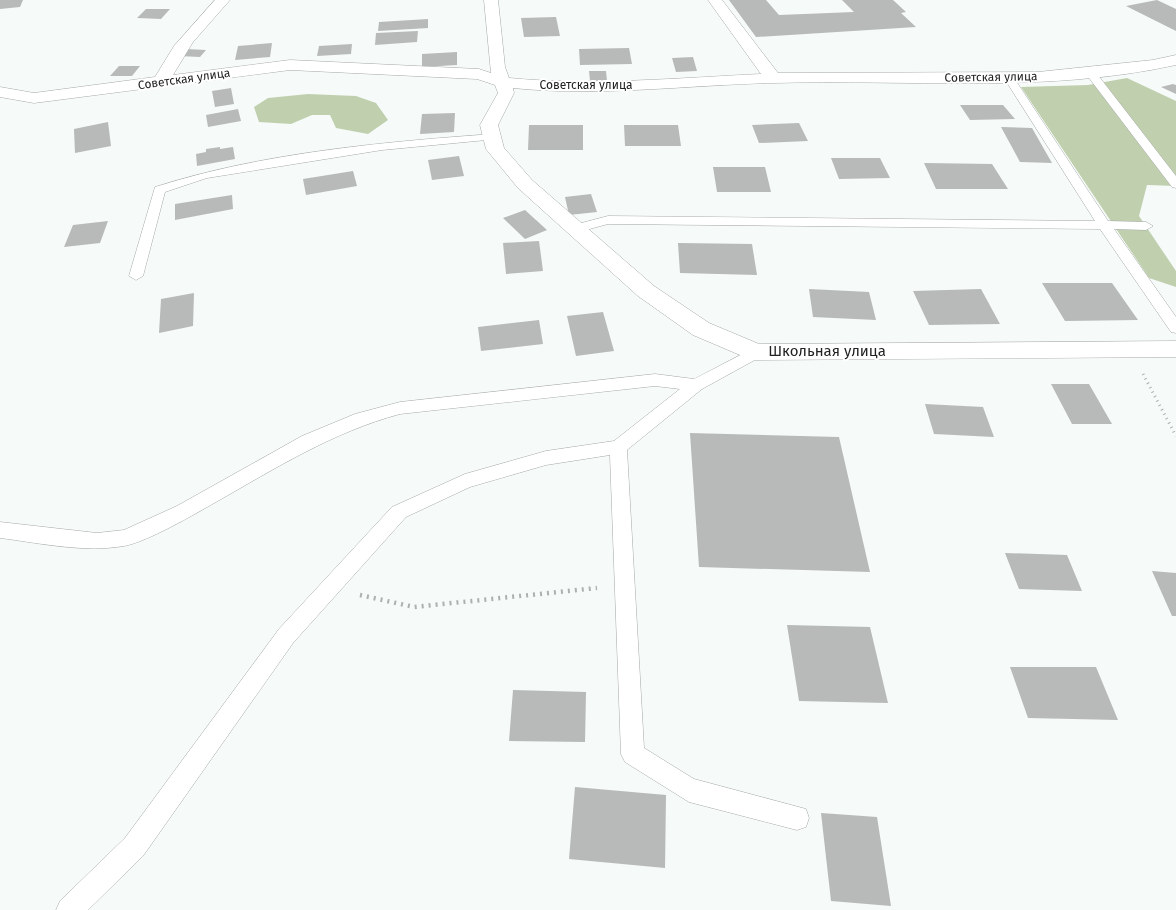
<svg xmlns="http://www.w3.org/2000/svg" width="1176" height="910" font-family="'Fira Sans',sans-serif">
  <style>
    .green { fill: #c0d0af }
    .building { fill: #b7bab8 }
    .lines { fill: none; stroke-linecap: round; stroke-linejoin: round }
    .service-casing { stroke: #a4a8a6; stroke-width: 1 }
    .minor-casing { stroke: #a4a8a6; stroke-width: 1 }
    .path-far1 { stroke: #acb0ae; stroke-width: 3; stroke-dasharray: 1 4; stroke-linecap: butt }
    .path { stroke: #acb0ae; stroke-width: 4.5; stroke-dasharray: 2 5; stroke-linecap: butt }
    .service { fill: #fff; fill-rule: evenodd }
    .minor { fill: #fff; fill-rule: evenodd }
    .labels { text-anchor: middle; stroke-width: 4; stroke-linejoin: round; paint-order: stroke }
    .far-street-label { font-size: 12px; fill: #212322; stroke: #fff }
    .street-label { font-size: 15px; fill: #212322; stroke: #fff }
  </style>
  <rect width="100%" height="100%" fill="#f6faf8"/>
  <path class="green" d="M1127,78L1176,101V186L1147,185L1139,216L1176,271V287L1149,278L1021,87L1088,85Z
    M308,94L356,96L376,103L388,120L368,134L336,128L330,115H312L291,124L259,122L254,107L268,98Z"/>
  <path class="building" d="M0,0H23L20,7L0,9Z
    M729,0H766L779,15L854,12L842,0H893L906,12L901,13L916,27L756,37Z
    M1157,0L1176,9V31L1126,6Z
    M146,9H170L161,19L137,18Z
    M556,17L560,36L524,37L521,18Z
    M428,19V28L378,31L379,22Z
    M418,31L417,42L375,45L376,33Z
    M272,43L270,57L235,60L238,46Z
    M352,44L351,54L317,56L319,46Z
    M629,48L632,64L580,65L579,49Z
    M186,49L206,50L200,57L179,56Z
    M457,52V65L422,67V54Z
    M693,57L697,71L676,72L672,58Z
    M119,66H140L132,76H110Z
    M589,71H606L607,81H590Z
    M1173,84L1176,85V94L1161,87Z
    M231,88L234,104L215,107L212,91Z
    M960,105H1003L1015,119L970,120Z
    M238,109L241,121L208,127L206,115Z
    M455,113L454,132L420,134L422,114Z
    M108,122L111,146L75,153L74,129Z
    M799,123L808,141L759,143L752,125Z
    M529,125H583V150H528Z
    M624,125H678L681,146H625Z
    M1001,127L1032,128L1052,163L1020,162Z
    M220,147V149L233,147L235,159L197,166L196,154L206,152V149Z
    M459,156L464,176L432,180L428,160Z
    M831,158H880L890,178L839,179Z
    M924,163L992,164L1008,189H936Z
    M713,167H765L771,192H717Z
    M353,171L357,186L306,195L303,179Z
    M591,194L597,212L569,215L565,197Z
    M232,195L233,209L175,220V204Z
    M525,210L547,230L525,239L503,218Z
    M108,221L100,243L64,247L73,225Z
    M539,241L543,271L506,274L503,243Z
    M678,243L752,244L757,275L680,273Z
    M1042,283H1112L1138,320L1065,321Z
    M809,289L869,292L876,320L813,317Z
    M981,289L1000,324L929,325L913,291Z
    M194,293L193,326L159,333L161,299Z
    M603,312L614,351L576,356L567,316Z
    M539,320L543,344L481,351L478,327Z
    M1051,384H1089L1112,424H1072Z
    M925,404L983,407L994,437L934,434Z
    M690,433L839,437L870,572L699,567Z
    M1005,553L1067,555L1082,591L1019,589Z
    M1152,571L1176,573V616H1172Z
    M787,625L870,627L888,703L799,701Z
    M1010,667H1096L1118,720L1028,718Z
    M513,690L586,692L585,742L509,741Z
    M575,787L666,795L665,868L569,859Z
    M821,813L877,817L891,906L831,901Z"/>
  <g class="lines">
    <g class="service-casing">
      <path id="service" d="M1090,69L1094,70L1176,176V188L1172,187L1086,74V70Z
        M1009,75L1014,78L1108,221L1146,222L1153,226L1146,230L1114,229L1176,317V333L1171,332L1100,229L608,224L575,233L568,229L570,226L608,216L1095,221L1004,78Z
        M493,134L499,137L497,139L382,150L207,178L165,192L143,276L136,280L129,276L155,187C261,153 382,142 493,134Z
        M756,347L762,348L764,352L762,356L702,389L627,450L644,748L694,779L806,809L809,818L806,827L797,830L689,802L625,762L621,754L610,455L546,465L470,487L406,517L293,643L143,856L88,910H56L60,901L125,838L279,629L392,507L465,474L546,451L614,441L680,389L655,386L400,414C333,432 276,468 216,502C195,514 147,542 124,546C84,553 40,543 0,538V522L97,533L124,530L177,506L302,436L355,414L400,402L655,374L694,379Z"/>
    </g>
    <g class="minor-casing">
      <path id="minor" d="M215,0H230L193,42L173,75L290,60L479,69L491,73L484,0H498L505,67L509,78C592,86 678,78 761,74L708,0H722L778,73L1038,72L1153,60L1176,55V65C1044,94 907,79 773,83C687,85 599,97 513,88L514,93L498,125L504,148L532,180L654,286L709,323L759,344L1176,341V357L756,360L747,358L693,335L638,296L518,188L486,149L480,125L498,93L495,85L477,79L290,70L34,103L0,97V87L34,93L155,77L174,46Z"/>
    </g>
    <path class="path-far1" d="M1143,374L1176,436"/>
    <path class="path" d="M360,595L414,607L597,588"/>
    <use href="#service" class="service"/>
    <use href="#minor" class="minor"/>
  </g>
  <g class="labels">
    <g class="far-street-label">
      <text transform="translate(991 77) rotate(-1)" y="4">Советская улица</text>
      <text transform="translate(184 79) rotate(-8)" y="4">Советская улица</text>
      <text x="586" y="89">Советская улица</text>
    </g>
    <g class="street-label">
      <text x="827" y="356">Школьная улица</text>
    </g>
  </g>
</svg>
